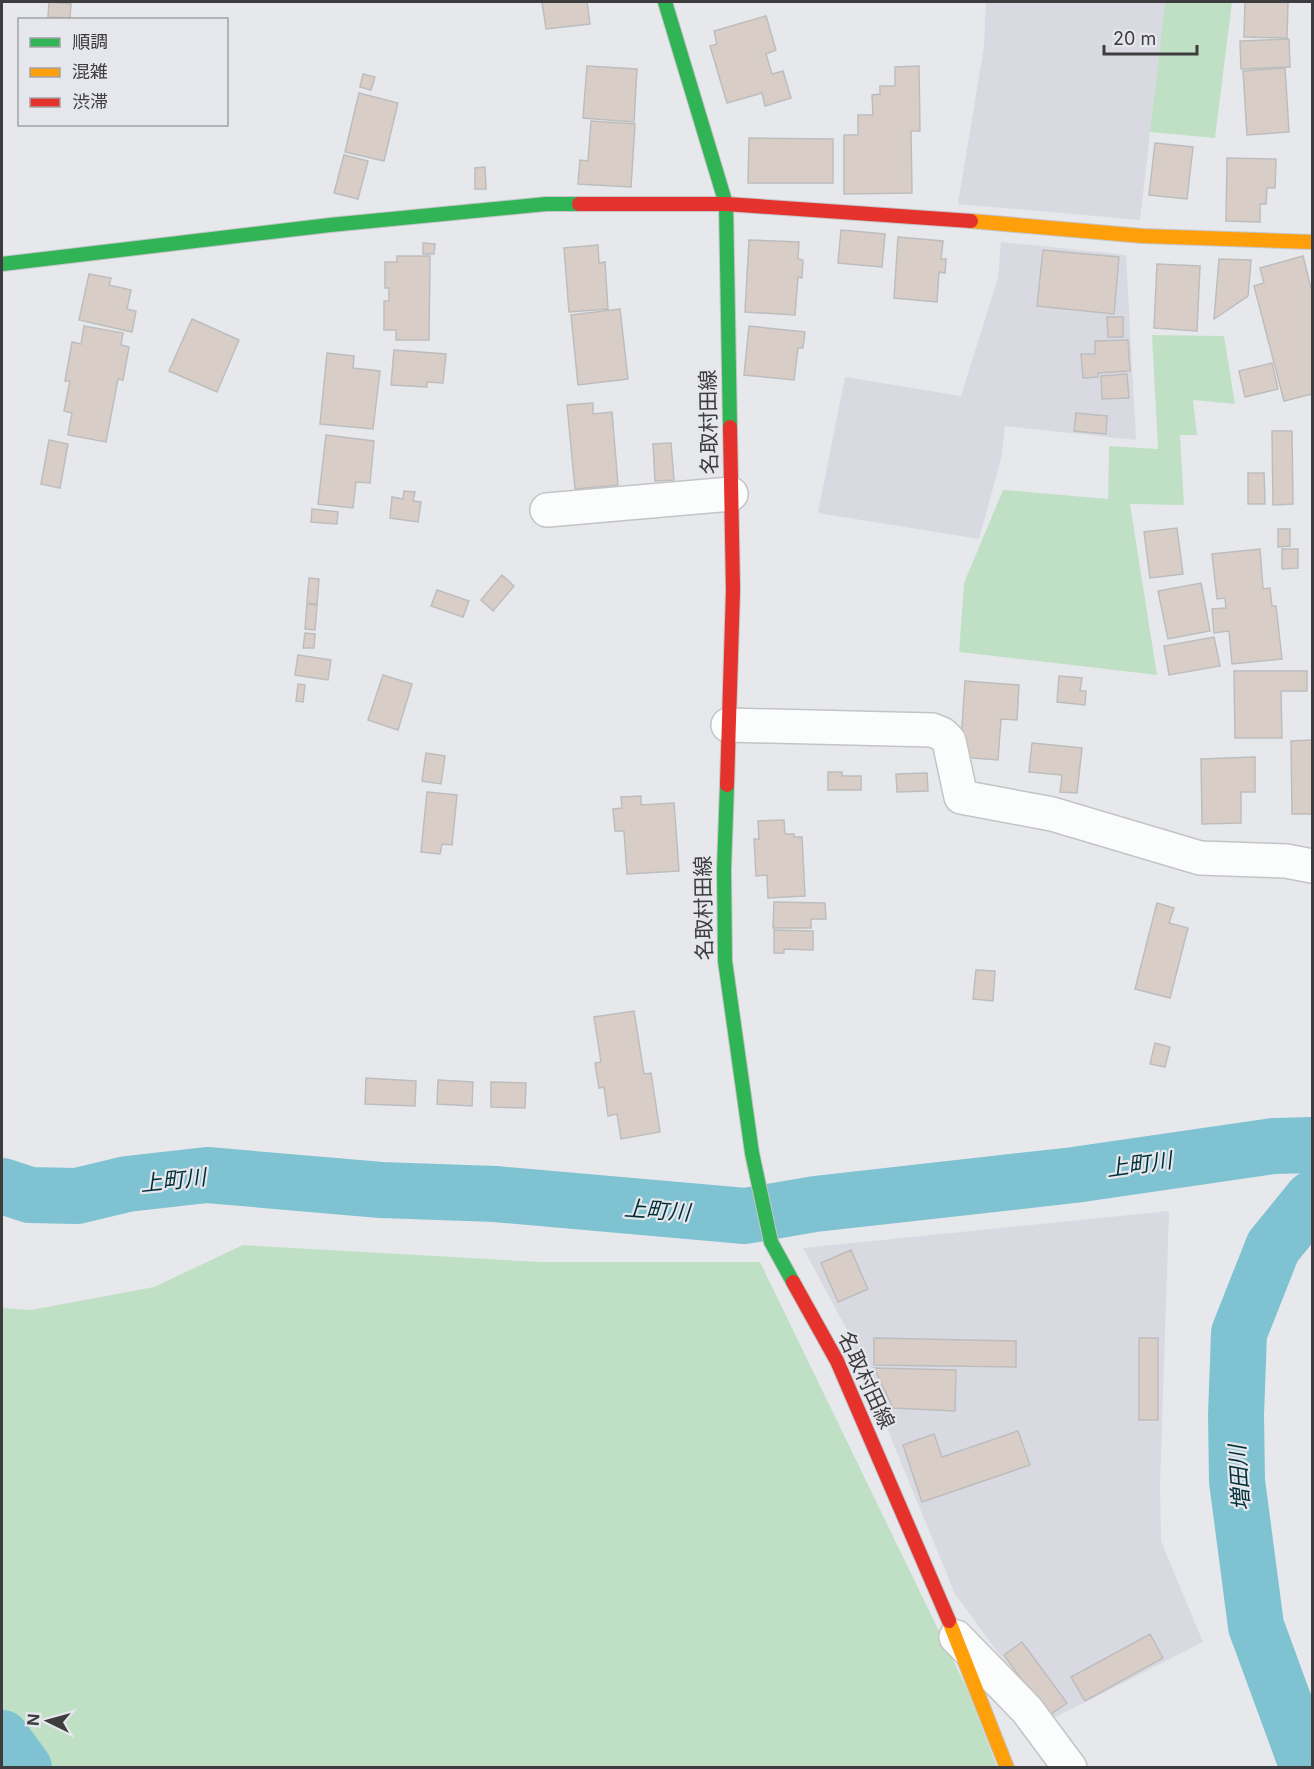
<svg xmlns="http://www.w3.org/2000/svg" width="1314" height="1769" font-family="Inter,'Noto Sans JP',sans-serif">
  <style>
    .built { fill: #d9d9e2 }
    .green { fill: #c0e0c5 }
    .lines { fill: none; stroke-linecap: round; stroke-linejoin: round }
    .river { stroke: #7fc2d1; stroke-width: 56 }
    .building { fill: #d9cec7; stroke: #bdbdbe; stroke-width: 1.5 }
    .street-casing { stroke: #c4c4c7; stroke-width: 36 }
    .fast-casing { stroke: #c4c4c7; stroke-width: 16 }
    .slow-casing { stroke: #c4c4c7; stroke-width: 16 }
    .jam-casing { stroke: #c4c4c7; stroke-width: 16 }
    .street { stroke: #fbfcfc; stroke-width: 33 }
    .fast { stroke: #30b455; stroke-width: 14 }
    .slow { stroke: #ff9f0a; stroke-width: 14 }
    .jam { stroke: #e5322d; stroke-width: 14 }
    .labels { text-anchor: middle; stroke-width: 4.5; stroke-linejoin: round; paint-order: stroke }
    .street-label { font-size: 21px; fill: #3d3d3f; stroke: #e6e7ed }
    .water-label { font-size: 22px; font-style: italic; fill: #02313a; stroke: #e6e7ed }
  </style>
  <rect width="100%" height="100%" fill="#e7e8ec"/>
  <path class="built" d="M986,2H1165L1140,220L958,204L984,46Z
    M1001,242L1126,255L1136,440L1005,426L1001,459L979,539L818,513L845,377L961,396L998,278Z
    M1169,1211L1160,1485L1161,1541L1203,1642L1048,1721L955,1594L846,1328L803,1248Z"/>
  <path class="green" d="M1165,2H1232L1215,138L1150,132Z
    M1152,335L1224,336L1235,404L1193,400L1197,435H1180L1184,505L1130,504L1157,675L959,652L964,583L1003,490L1108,499L1109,446L1158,449Z
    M243,1245L540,1262H760L969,1693L997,1767H15L2,1747V1308L31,1310L154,1287Z"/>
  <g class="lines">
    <path class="river" d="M2,1186L30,1195L77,1196L127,1184L207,1175L381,1190L495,1194L745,1216L815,1204L1074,1175L1274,1146L1312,1145
      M2,1738L24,1768
      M1308,1768L1256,1626L1237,1481L1236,1415L1239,1333L1273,1247L1312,1199"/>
  </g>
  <path class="building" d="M49,2L71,4L70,18L48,17Z
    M542,2H587L590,24L546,29Z
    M1245,2H1288L1287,38L1244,37Z
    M766,16L776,50L766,54L772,74L783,71L791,98L765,106L762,93L727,103L710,46L717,44L714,31Z
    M1289,39L1290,67L1241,69L1240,41Z
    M587,66L637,69L634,122L583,118Z
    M919,66L920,131H911L912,193L844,194V135H858V115H873L872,95L880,94V86H895V67Z
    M1285,68L1289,132L1247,135L1243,71Z
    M363,74L375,77L371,90L360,87Z
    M359,93L398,103L384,161L345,152Z
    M591,121L635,124L631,187L578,184L580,160L588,161Z
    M749,138L833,139V183H748Z
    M1155,143L1193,147L1187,199L1149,195Z
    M344,155L368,161L358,199L334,193Z
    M1227,158L1276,159L1275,188H1267L1266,204H1260V222L1226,221Z
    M485,167L486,189H475V168Z
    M841,230L885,234L882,267L838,263Z
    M898,237L943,241L941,259H946L945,273L939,272L937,302L894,298Z
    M749,240L799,242L798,259L803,260L802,278L798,277L795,315L745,312Z
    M423,243L435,244L434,254H423Z
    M598,245L599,263L605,262L608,309L569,312L564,248Z
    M1043,250L1119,257L1114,314L1037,306Z
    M397,256H430L429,340H396V330H384V301H389V288H385V262H397Z
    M1303,256L1312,292V394L1284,401L1254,286L1264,283L1260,268Z
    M1219,259L1251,260L1248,296L1214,319Z
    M1157,264L1200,266L1197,331L1154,328Z
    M89,274L111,278L109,285L131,290L127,309L136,311L132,332L79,320Z
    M620,309L628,379L578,385L571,315Z
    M1107,317H1123V337H1108Z
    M192,319L239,340L217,392L169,371Z
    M84,326L123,333L121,345L129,347L123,380L118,379L106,442L68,435L72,413L64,411L70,381H65L72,342L81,344Z
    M749,326L805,332L803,348H798L794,380L744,375Z
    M1128,340L1130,371L1098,373V377L1083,378L1081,354H1095V341Z
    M394,350L446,354L443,383L427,382V387L391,385Z
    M327,353L354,356L353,368L380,371L373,429L320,424Z
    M1272,363L1278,389L1245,397L1239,371Z
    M1127,374L1129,398L1102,399L1101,376Z
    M593,403V414L612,412L618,485L575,489L567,405Z
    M1076,413L1107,416L1106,434L1074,431Z
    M1272,431H1292L1293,504L1273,505Z
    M326,435L374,441L370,483L356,482L353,508L318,504Z
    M49,440L68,444L60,488L41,484Z
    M671,443L674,480L655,481L653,444Z
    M1248,473H1264L1265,504H1248Z
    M404,491L415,492L413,501L421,502L418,522L390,518L392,497L403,499Z
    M312,509L338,512L337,524L311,522Z
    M1177,528L1183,574L1150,578L1144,532Z
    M1278,529H1290V546L1278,547Z
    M1260,549L1263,589L1270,588L1272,606H1276L1282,659L1232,664L1229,631L1214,633L1212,609L1226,608L1225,598L1217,599L1212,554Z
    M1282,549H1298V568L1282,569Z
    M502,575L514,586L493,611L481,600Z
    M309,578L319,579L317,604L307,603Z
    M1201,583L1210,631L1168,639L1158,591Z
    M437,590L469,601L463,617L431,606Z
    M307,604L317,605L315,630L305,629Z
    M305,633L315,634L314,648H303Z
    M1214,637L1220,666L1169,675L1164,646Z
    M298,655L331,660L328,680L295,675Z
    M1234,671H1307V691H1281L1282,738H1235Z
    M383,675L412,684L398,730L368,720Z
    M1059,676L1082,678L1080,691H1086L1085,705L1057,702Z
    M965,681L1019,685L1017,720L1001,719L998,760L960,757Z
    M298,684L305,685L303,702L296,701Z
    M1312,740V814H1292L1291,741Z
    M1032,743L1082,748L1077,793L1060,792L1062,775L1029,772Z
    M426,753L445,756L441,784L422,781Z
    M1255,757V792H1241V823L1202,824L1201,759Z
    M828,772H842V776H861V790H828Z
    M927,773L928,791L897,792L896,774Z
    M427,792L457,795L452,845L442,844L440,854L421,852Z
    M641,796V805L674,803L679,871L627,874L624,831H615L613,809L622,808L621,797Z
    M784,820L785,834H794V837H802L805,896L768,898L767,875L756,876L754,839H759L758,821Z
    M774,902L825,903L826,919H811V928H773Z
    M1157,903L1174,908L1169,923L1188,928L1170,998L1135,989Z
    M774,930L813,931V950L784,949V953H774Z
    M976,970L995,971L993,1001L973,999Z
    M634,1011L644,1074L651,1073L660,1132L621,1139L617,1114L608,1116L604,1087L599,1088L595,1063L601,1062L594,1017Z
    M1155,1043L1170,1047L1165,1067L1150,1064Z
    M366,1078L416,1081L415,1106L365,1104Z
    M438,1080L473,1082L472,1106L437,1104Z
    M491,1082L526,1083L525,1108L491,1107Z
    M851,1250L868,1289L838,1302L821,1263Z
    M874,1338L1016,1341V1367L874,1365Z
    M1139,1338H1158V1420H1139Z
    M874,1368L956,1370L955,1411L893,1408Z
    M1018,1431L1030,1465L922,1502L903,1445L934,1434L942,1457Z
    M1150,1634L1163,1658L1085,1701L1071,1677Z
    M1022,1642L1067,1703L1048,1716L1004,1655Z"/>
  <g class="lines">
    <g class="street-casing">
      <path id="street" d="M547,510L731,494
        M728,725L932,730L942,734L949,741L961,797L1052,814L1200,858L1286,861L1312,866
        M956,1637L1027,1710L1070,1768"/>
    </g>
    <g class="fast-casing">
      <path id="fast" d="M665,2L726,204L730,427
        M2,264L330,225L546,204H579
        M727,785L724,869L725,961L752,1153L771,1242L793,1282"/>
    </g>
    <g class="slow-casing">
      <path id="slow" d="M971,221L1143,236L1312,242
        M949,1621L1007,1768"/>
    </g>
    <g class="jam-casing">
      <path id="jam" d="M579,204H726L971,221
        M727,785L733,590L730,427
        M793,1282L837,1361L949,1621"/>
    </g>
    <use href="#street" class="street"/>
    <use href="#fast" class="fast"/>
    <use href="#slow" class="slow"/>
    <use href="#jam" class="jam"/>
  </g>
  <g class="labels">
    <g class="street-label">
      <text transform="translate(709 422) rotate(-91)" y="7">名取村田線</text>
      <text transform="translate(704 908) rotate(-91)" y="7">名取村田線</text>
      <text transform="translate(866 1380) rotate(65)" y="7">名取村田線</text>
    </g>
    <g class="water-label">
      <text transform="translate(1139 1164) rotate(-8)" y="8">上町川</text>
      <text transform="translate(173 1180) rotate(-6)" y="8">上町川</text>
      <text transform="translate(657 1210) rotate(4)" y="8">上町川</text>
      <text transform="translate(1239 1478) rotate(-94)" y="8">増田川</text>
    </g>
  </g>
  <rect width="1314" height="1769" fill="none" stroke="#3d3d3f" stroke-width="6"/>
  <rect x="18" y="18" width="210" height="108" fill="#e6e7ed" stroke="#a2a3a7" stroke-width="1.5"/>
  <rect x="30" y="38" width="30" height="9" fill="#30b455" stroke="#a2a3a7" stroke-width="1.5"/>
  <text x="72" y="48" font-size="18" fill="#3d3d3f">順調</text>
  <rect x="30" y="68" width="30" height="9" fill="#ff9f0a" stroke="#a2a3a7" stroke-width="1.5"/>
  <text x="72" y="78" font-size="18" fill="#3d3d3f">混雑</text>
  <rect x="30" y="98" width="30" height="9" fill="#e5322d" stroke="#a2a3a7" stroke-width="1.5"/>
  <text x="72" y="108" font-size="18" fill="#3d3d3f">渋滞</text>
  <g transform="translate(48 1721) rotate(275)" stroke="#e6e7ed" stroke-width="4.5" paint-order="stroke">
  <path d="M0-4.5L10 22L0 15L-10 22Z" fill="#3d3d3f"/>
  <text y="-9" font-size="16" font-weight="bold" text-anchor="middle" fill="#3d3d3f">N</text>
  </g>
  <path d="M1104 45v9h93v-9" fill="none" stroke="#3d3d3f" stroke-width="3"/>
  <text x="1113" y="45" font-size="18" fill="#3d3d3f" stroke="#e6e7ed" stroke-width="4.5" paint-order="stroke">20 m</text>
</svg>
